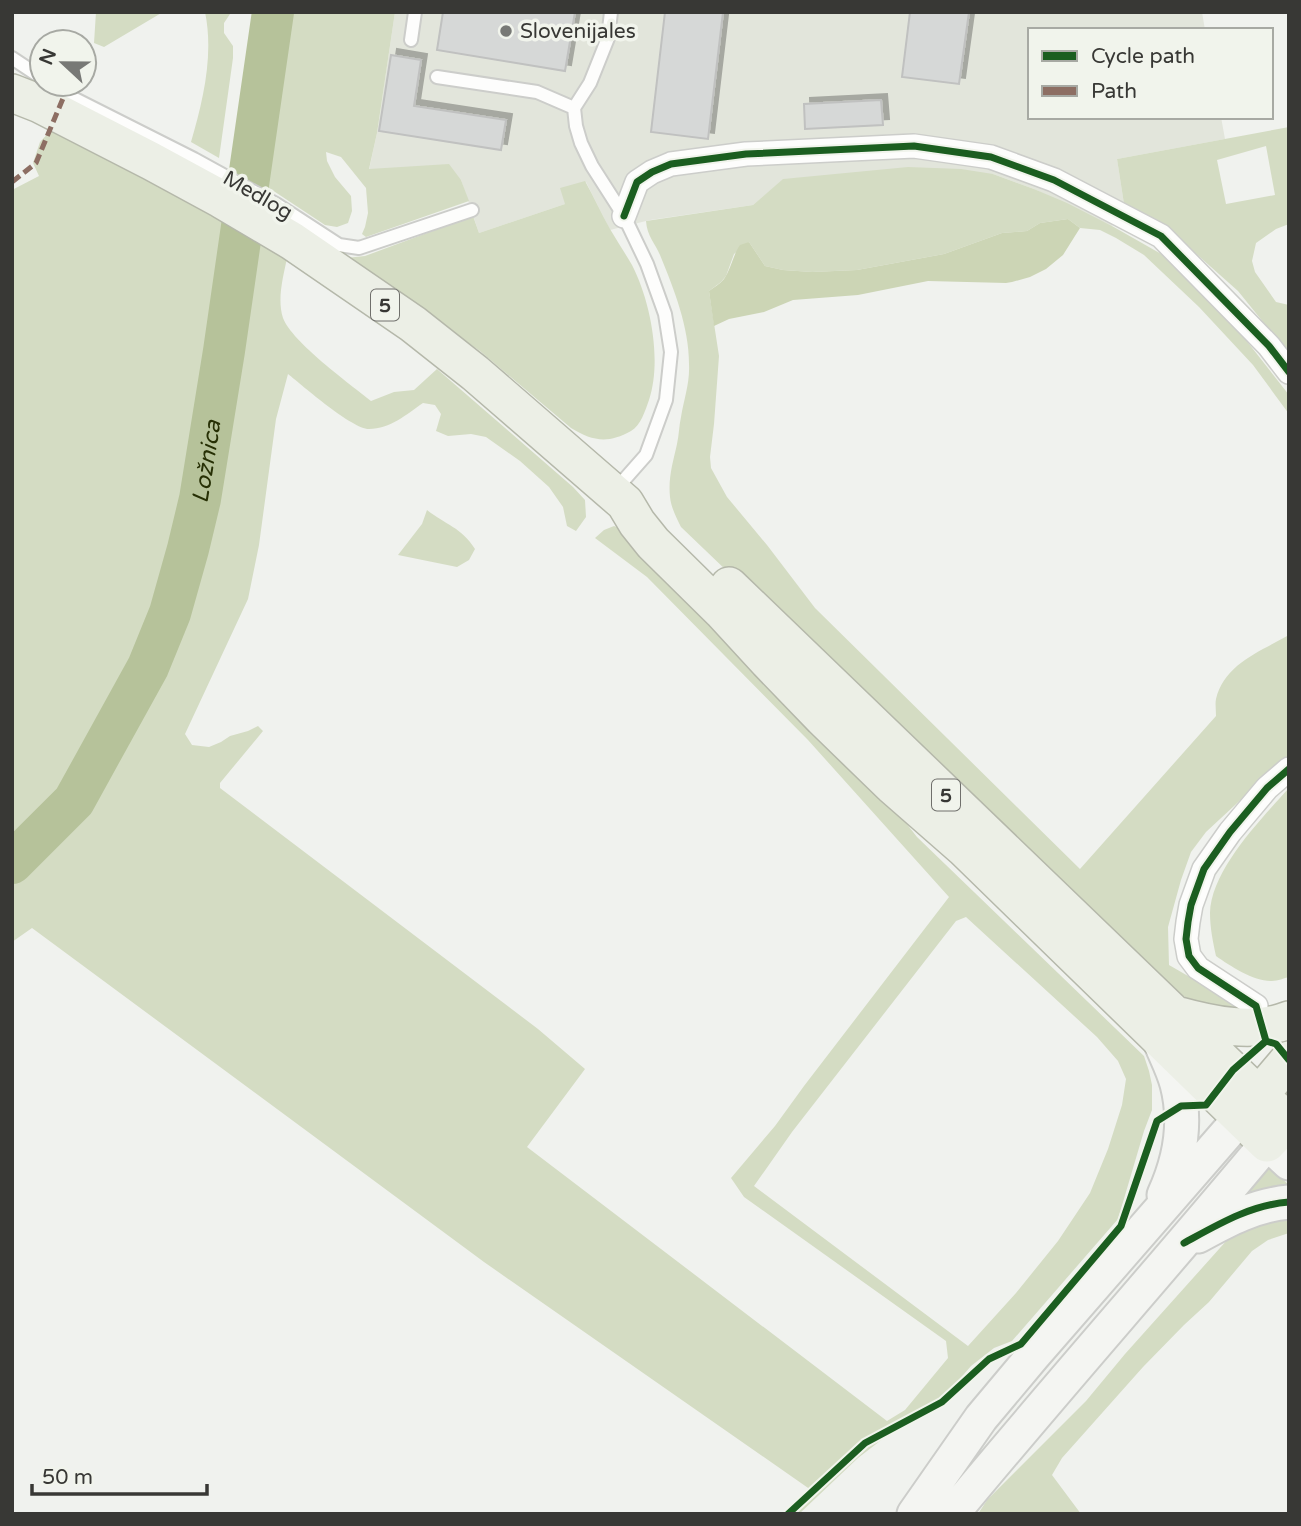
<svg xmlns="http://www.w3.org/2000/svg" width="1301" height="1526" font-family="'Varela Round',sans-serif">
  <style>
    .built { fill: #e2e5db }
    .green { fill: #d4dcc3; fill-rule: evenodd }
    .forest { fill: #ccd5b5 }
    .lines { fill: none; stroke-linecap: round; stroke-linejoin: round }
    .river { stroke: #b6c29a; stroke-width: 42 }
    .building { fill: #d6d8d7; stroke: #c0c1c0; stroke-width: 2; filter: url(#shadow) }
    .lane-casing { stroke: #cccdca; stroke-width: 16 }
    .street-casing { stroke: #cccdca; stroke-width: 26 }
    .secondary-casing { stroke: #cccdca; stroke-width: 37 }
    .primary-casing { stroke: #b5b8aa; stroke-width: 40 }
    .lane { stroke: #fdfdfc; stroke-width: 12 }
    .street { stroke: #fdfdfc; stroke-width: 23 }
    .secondary { stroke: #f4f5f2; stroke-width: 33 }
    .primary { stroke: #ecefe6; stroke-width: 37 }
    .quiet { stroke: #8d6e63; stroke-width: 5; stroke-dasharray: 10 5; stroke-linecap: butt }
    .cycleway-casing { stroke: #f1f4ec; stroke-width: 11 }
    .cycleway { stroke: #1b5e20; stroke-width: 7 }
    .poi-dot { fill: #787976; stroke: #f1f4ec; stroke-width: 2.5 }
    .labels { text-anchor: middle; stroke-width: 7; stroke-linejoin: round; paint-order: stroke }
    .shield { fill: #f1f4ec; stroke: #70706c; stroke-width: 2 }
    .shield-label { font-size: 19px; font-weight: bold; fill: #383835 }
    .poi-label { font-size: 21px; fill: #383835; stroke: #f1f4ec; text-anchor: start }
    .street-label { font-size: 21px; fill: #383835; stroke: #f1f4ec }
    .water-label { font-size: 23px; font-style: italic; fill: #273005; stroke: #f1f4ec }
  </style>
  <defs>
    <filter id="shadow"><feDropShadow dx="6" dy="-6" stdDeviation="0" flood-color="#0004"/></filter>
  </defs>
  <rect width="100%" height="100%" fill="#f0f2ee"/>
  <path class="built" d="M395,12H1202L1205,30H1030V117H1221L1225,139L1117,159L1124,204L1112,226L1034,189L993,174L784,179L753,205L650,220L610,230L586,182L565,204L479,233L461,180L369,170L377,133Z"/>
  <path class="green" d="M96,12H163L104,47L94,43Z
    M205,12H233L230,14L224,23V33L233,46V58L219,158L191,142C203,101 214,55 205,12Z
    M284,12H395L377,133L369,169L449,164L461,180L469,201L366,237L362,234L365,227L368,213L366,188L341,157L326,152L327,161L335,177L351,196L352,211L348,223L337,227L325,225L257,180Z
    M1289,127V224L1276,229L1256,243L1252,261L1255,272L1276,302L1289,305V354L1238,291L1175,235L1124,204L1117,159ZM1266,146L1275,195L1226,204L1217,160Z
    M53,128L232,221L186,532L177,566L153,638L111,721L63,788L12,842V190L39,176L33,163L40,142Z
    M908,167L961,169L993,174L1034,189L1067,203L1112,226L1163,255L1235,326L1289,395V414L1253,365L1199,307L1144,255L1116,238L1100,230L1080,228L1068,219L1040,223L1027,231L1002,233L944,254L857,270L812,272L783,270L765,266L749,242L734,254L726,276L721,282L709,291L719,356L714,424L710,457L711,468L727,497L767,545L815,608L1080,869L1216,716C1216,710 1215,704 1216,699C1224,664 1261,651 1289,635V755L1206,832L1191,852L1181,880L1168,927L1169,965L1195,980L1214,985L1240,1008L1239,1012L1199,1004L1166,987L915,751L681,527C676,517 671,507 670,497C668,478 673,462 677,444C679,435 679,426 681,417C684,399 690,383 689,364C689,327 674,289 660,255C655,243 647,236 646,221L753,205L783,179Z
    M585,181C594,197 601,213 610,229C617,241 625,253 632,265C651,302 662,361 649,400C645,411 641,425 631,431C608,444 592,441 571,428L480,351L346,258L365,256L473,216L479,233L565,204L560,188Z
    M254,235L287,258C283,278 277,299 283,318C292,342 350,384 371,401L394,392L414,390L437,369L573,487L585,500L586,517L576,531L567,526L563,507L549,487L520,461L486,437L471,434L448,436L436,431L441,414L435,405L423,403C407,414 390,429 369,429C352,429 303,386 288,374L276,419L259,545L248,599L185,734L192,745L209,747L221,742L230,736L248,731L258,726L263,731L220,783V788L538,1029L585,1069L527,1147L887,1421L905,1410L948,1358L946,1341L744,1197L731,1178L775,1126L804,1086L949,897L808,740L647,577L595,538L604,530L614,526L624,530L863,768L917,837L1144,1056L1149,1071L1152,1085V1110L1144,1131L1118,1219L1012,1341L994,1348L971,1366L945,1396L935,1410L893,1431L858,1458L799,1514H786L811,1490L484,1262L32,928L12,942V873L39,849L76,808L130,731L172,643L196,576L210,512ZM966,917L1097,1037L1118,1061L1126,1079L1122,1105L1108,1149L1090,1193L1058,1241L1016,1293L968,1346L754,1186L792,1132L956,921Z
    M427,510C446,525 461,527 475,549L469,560L457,567L398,555L422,524Z
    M1289,788V977C1284,978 1278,981 1272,981C1255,982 1230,966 1216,956C1213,942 1210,928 1210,913C1211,870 1261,819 1289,788Z
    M1269,1167L1289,1185V1192L1240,1198Z
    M1289,1211V1233L1268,1240L1252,1251L1209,1302L1184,1325L1143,1367L1062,1458L1052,1475L1081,1514H978L987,1500L1086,1401L1125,1354L1228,1239L1250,1222Z"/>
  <path class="forest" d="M1068,219L1080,228L1063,255L1046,269L1030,277L1012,282L1006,283L928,281L858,295L793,300L764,312L729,319L714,326L709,291C714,287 720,284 724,279C731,269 733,255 740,245L749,242L765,266L783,270L812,272L857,270L944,254L1002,233L1027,231L1040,223Z"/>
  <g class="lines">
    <path class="river" id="s1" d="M12,863L74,801L148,667L170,613L188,549L200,499L224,351L273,12"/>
  </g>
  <path class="building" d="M443,12H575L565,71L437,50Z
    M665,12H723L708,139L651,132Z
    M910,12H969L959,84L902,77Z
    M391,55L421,60L414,106L506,120L501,150L379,131Z
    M881,100L883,125L805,129L804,104Z"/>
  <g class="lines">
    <g class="lane-casing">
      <path id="lane" d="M611,12L608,38L590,83L574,108L576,126L581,143L592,166L624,216L647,264L665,314L671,352L666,400L646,455L616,489
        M411,40L415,12
        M12,58L42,78
        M437,77L537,92L574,108
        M51,84L69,96L194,159L276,204L339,245L359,248L472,210"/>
    </g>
    <g class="street-casing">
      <path id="street" d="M624,216L637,182L652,172L671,164L746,154L914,146L991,157L1054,180L1161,236L1269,346L1289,372
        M1256,1006L1198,968L1189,956L1186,939L1188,922L1191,905L1204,869L1230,832L1267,788L1289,769"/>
    </g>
    <g class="secondary-casing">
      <path id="secondary" d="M1159,1039C1165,1054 1173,1069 1177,1084C1187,1122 1180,1160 1164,1195
        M1198,1236C1227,1220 1255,1205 1289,1202
        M914,1514L981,1418L1033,1356L1241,1117
        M952,1514C1055,1389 1163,1268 1267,1143L1289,1163"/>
    </g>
    <g class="primary-casing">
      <path id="primary" d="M12,93L40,104L151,161L221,199L292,241L413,324L475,373L625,503L637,523L653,543L722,611L768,661L823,718L892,785L964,848L1267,1143L1289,1120
        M729,586L1259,1096L1288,1121
        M1176,1015C1212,1025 1253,1034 1289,1020
        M1244,1113L1289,1060"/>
    </g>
    <use href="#lane" class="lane"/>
    <use href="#street" class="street"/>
    <use href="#secondary" class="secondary"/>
    <use href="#primary" class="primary"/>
    <path class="quiet" d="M12,182L36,163L69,84"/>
    <g class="cycleway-casing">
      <path id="cycleway" d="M624,216L637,182L652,172L671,164L746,154L914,146L991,157L1054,180L1161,236L1269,346L1289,372
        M1266,1041L1256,1006L1198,968L1189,956L1186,939L1188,922L1191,905L1204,869L1230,832L1267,788L1289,769
        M1184,1243C1217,1225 1250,1205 1289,1202
        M788,1514L865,1443L942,1402L989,1359L1021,1344L1121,1226L1157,1121L1181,1106L1206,1105L1233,1070L1266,1041L1276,1044L1289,1060"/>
    </g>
    <use href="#cycleway" class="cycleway"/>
  </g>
  <circle class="poi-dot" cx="506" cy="31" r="7"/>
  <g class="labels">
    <g class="shield">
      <rect x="371" y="289.5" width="28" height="31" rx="5"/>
      <rect x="932" y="779.5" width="28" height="31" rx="5"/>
    </g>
    <g class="shield-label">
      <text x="385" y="312">5</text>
      <text x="946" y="802">5</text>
    </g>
    <g class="poi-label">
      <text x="520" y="38">Slovenijales</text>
    </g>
    <g class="street-label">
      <text transform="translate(258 195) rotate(30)" y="7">Medlog</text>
    </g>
    <g class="water-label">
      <text dy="8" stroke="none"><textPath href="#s1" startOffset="455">Ložnica</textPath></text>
    </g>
  </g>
  <rect width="1301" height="1526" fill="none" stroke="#383835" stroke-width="28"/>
  <rect x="1028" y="28" width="245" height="91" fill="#f1f4ec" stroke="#a7a9a3" stroke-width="2"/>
  <rect x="1042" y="51" width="35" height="10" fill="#1b5e20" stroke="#a7a9a3" stroke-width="2"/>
  <text x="1091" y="63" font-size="21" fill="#383835">Cycle path</text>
  <rect x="1042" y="86" width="35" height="10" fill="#8d6e63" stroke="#a7a9a3" stroke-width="2"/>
  <text x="1091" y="98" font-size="21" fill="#383835">Path</text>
  <g transform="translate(63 63) rotate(292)"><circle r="33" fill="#f1f4ec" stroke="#a7a9a3" stroke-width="2"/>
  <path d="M0-5L12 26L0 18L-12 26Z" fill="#787976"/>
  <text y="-10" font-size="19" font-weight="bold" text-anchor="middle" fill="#383835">N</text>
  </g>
  <path d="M32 1484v10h175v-10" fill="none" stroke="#383835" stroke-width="3.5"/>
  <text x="42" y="1484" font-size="21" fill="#383835" stroke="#f1f4ec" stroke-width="5" paint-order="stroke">50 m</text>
</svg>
